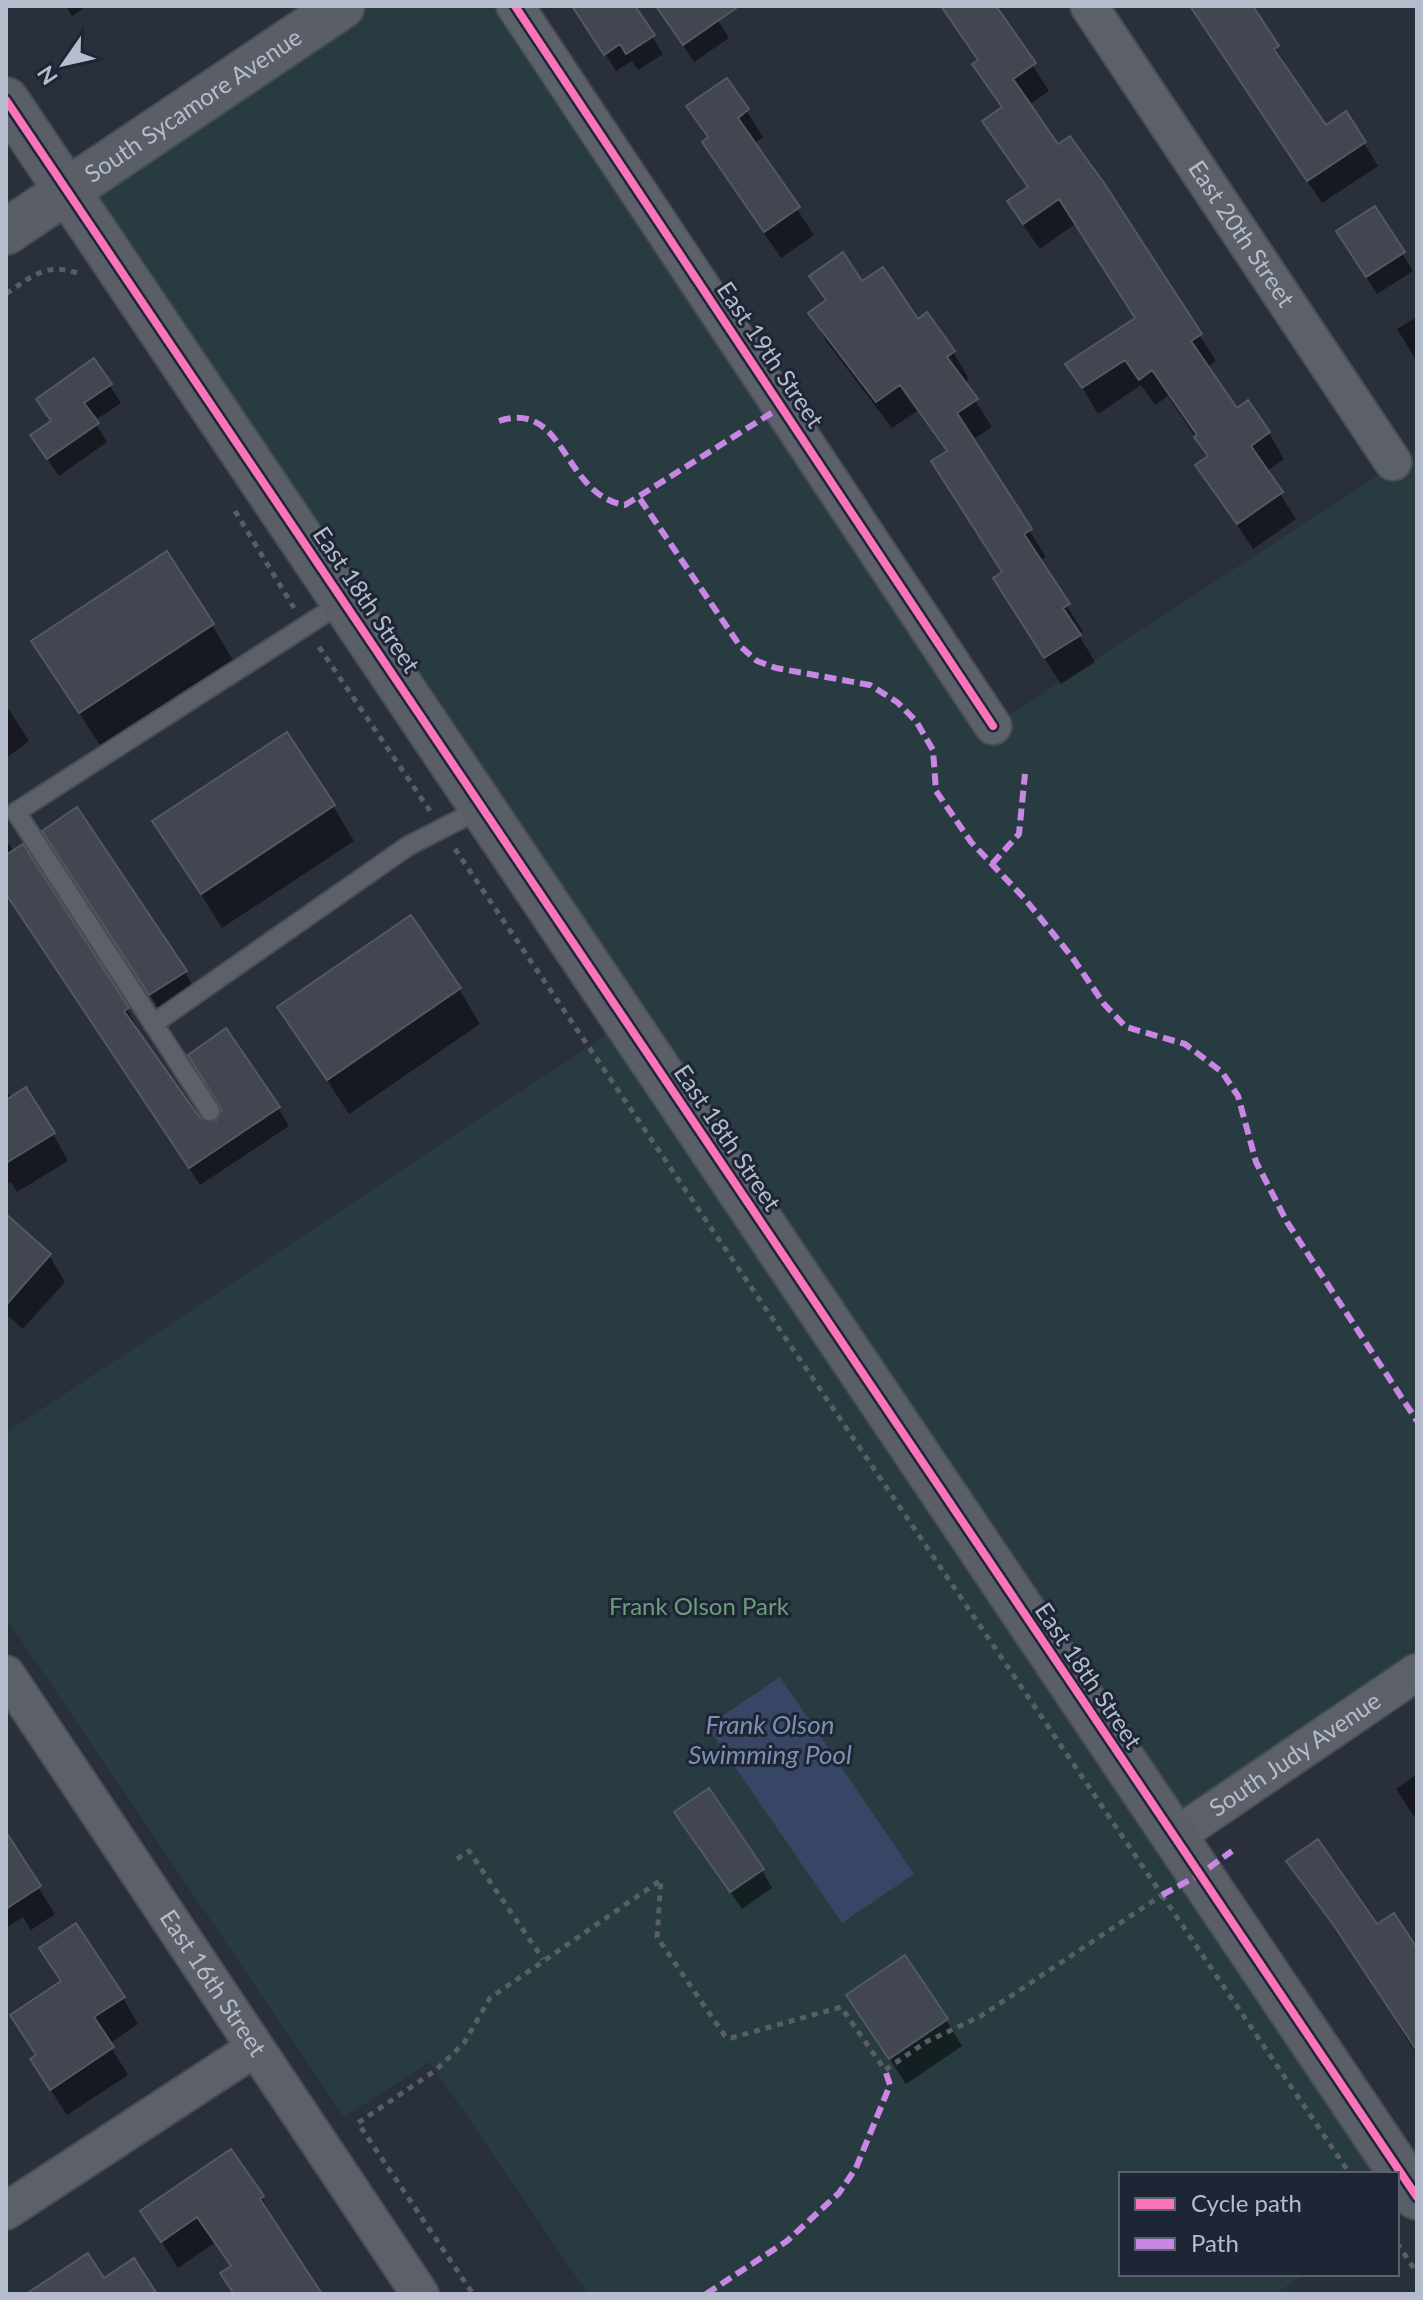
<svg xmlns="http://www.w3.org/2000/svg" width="1423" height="2300" font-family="Lato,sans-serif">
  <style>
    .green { fill: #273b41 }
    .water { fill: #374665 }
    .shadow { fill: #0007 }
    .building { fill: #414650; stroke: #535862; stroke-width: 2 }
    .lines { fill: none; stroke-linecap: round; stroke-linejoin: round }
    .lane-casing { stroke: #484d55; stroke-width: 22 }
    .street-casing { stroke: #484d55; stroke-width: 40 }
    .secondary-casing { stroke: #484d55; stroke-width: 48 }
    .path { stroke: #595e65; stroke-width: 5; stroke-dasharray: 6 6; stroke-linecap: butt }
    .lane { stroke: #5c6068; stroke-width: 18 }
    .street { stroke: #5c6068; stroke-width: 36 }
    .secondary { stroke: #5a5e67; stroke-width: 44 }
    .quiet { stroke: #c787e3; stroke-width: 6; stroke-dasharray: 12 6; stroke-linecap: butt }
    .cycleway-casing { stroke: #1e2636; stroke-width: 13 }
    .cycleway { stroke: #fb73b8; stroke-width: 8 }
    .labels { text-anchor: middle; stroke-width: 6; stroke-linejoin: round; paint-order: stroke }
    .street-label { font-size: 24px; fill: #b5bccb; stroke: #1e2636 }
    .park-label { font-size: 24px; fill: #6c9d7b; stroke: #1e2636 }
    .water-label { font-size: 26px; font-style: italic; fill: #7c8fb3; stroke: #1e2636 }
  </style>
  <rect width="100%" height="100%" fill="#2a303b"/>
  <path class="green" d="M342,6H515L993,726L1417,450V1675L1174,1838L1374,2174H1121V2274H1305L1275,2294H588L430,2062L344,2117L6,1618V1433L625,1022L67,191Z"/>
  <path class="water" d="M780,1677L914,1874L842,1923L707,1726Z"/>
  <path class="shadow" d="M66,6H87L72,16Z
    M575,6H633L663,54L638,70L632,61L616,71Z
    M671,6H709L729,38L694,62L673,30Z
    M943,6H994L1049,91L1028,105L1057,147L1102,184L1216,361L1207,367L1236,410L1269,433L1284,459L1266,472L1296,519L1253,549L1198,466L1209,458L1168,396L1155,405L1141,385L1098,414L1068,364L1137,320L1075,224L1040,249L1025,228L1010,202L1029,189L985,121L1003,109L975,64L978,62Z
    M1190,6H1250L1325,128L1364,143L1378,166L1322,203Z
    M727,80L763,137L754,144L814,235L781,258L720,169L704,143L708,140L689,107Z
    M1375,209L1413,271L1377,294L1349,250Z
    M812,276L861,284L918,321L953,352L969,379L964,383L992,427L972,440L1046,557L1039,561L1083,632L1079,635L1095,662L1061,684L1011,606L1003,574L947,453L917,411L892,428L826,341L811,314L827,303Z
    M1417,317V362L1397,329Z
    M94,361L121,403L94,421L107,442L59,476L43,453L52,422Z
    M212,625L233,660L101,747L34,642Z
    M6,705L29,741L6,758Z
    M333,806L354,841L222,928L155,821Z
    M6,840L127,1009L137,1027L134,1029L203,1123L218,1122L224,1110L278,1108L289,1126L200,1185L6,892Z
    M55,849L185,972L195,990L161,1012Z
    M459,989L480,1024L349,1114L280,1008Z
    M6,1092L53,1134L68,1161L17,1192L11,1182L6,1185Z
    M6,1224L49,1255L65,1282L23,1329L6,1314Z
    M1417,1774V1821L1396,1789Z
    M687,1830L762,1870L772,1888L742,1909Z
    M6,1836L55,1914L31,1930L23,1917L6,1928Z
    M1289,1862L1417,1951V2055L1348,1945Z
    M41,1948L123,1998L138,2024L109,2044L128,2075L67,2115L48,2086L38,2057L61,1982Z
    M849,1996L946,2020L962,2046L906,2084Z
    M262,2197L275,2226L322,2294H234L232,2268L214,2243L178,2268L143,2212Z"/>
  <path class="building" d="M572,6H635L655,35L626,54L620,44L604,55Z
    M656,6H739L683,45Z
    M941,6H996L1036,63L1013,79L1058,144L1070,136L1104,183L1202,334L1191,341L1237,408L1248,400L1270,432L1251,446L1283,492L1237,524L1195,465L1208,456L1194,437L1197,435L1152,370L1139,380L1125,360L1082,388L1065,364L1135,318L1059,199L1023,224L1007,201L1028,187L982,121L1002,107L972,64L978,60Z
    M1190,6H1253L1279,46L1274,49L1326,125L1346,111L1366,142L1307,181Z
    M727,78L749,109L738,118L800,207L764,232L702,142L708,137L686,106Z
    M1375,206L1405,252L1366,277L1336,231Z
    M843,252L862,281L883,267L918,319L927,312L955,351L947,357L978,399L957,413L1032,529L1024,534L1070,604L1063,608L1081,635L1044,658L993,578L1002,572L931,461L947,451L900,385L876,402L808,313L826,300L809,276Z
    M94,358L112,384L84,403L99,423L47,459L30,435L51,421L36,399Z
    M167,551L214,624L79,713L31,641Z
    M287,732L335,805L201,894L152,821Z
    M77,807L187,971L149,995L42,831Z
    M23,844L129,1008L124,1011L200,1118L216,1121L222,1110L188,1055L226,1028L280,1107L189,1168L6,894V855Z
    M411,915L461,988L327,1080L277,1007Z
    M26,1087L55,1133L6,1163V1100Z
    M6,1214L51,1254L6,1305Z
    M709,1788L764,1869L730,1892L674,1812Z
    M6,1832L41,1886L6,1909Z
    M1318,1839L1377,1924L1394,1913L1417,1948V2051L1335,1927L1286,1861Z
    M76,1923L125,1997L94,2017L114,2047L50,2090L30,2059L36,2055L10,2015L61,1981L39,1948Z
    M905,1955L948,2019L889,2059L846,1995Z
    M231,2149L264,2196L260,2199L322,2294H234L220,2273L231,2266L197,2217L161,2242L140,2211Z
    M88,2253L104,2278L134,2258L157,2294H26Z"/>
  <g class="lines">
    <g class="lane-casing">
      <path id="lane" d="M153,1024L408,846L482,808
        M210,1111L16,812L343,602"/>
    </g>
    <g class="street-casing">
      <g id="street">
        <path d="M515,6L993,726"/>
        <path id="s1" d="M1089,6L1393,462"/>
        <path id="s2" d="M6,1674L420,2294"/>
        <path id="s3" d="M1173,1838L1417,1672"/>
        <path d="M6,2211L255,2048"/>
      </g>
    </g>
    <g class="secondary-casing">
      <g id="secondary">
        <path d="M6,100L1417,2197"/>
        <path id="s4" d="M6,232L342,6"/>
      </g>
    </g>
    <path class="path" d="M6,294C31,277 46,262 77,273
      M235,511L294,608
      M319,647L430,811
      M455,849L1162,1895L981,2016L926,2042L885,2070L841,2007L731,2038L725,2036L657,1937L661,1880L490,1998L464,2043L436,2070L358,2123L473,2294
      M457,1859L469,1851L543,1959
      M1162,1895L1350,2174
      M1397,2243L1417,2273"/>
    <use href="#lane" class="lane"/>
    <use href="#street" class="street"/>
    <use href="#secondary" class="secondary"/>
    <path class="quiet" d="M499,421C566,399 562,495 625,505L781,407
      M640,499L740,646L757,661L776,668L870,685L897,702L916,721L933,750L936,791L971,842L1025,899L1072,957L1104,1004L1126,1027L1185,1044L1222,1072L1238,1096L1256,1162L1287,1222L1417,1421
      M992,864L1019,834L1025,774
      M1162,1895L1199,1875L1232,1851
      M706,2294L787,2241L839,2193L856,2168L890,2085L885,2070"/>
    <g class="cycleway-casing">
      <path id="cycleway" d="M515,6L993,726
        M6,100L1417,2197"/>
    </g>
    <use href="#cycleway" class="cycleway"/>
  </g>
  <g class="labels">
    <g class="street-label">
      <text dy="8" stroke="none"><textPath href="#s4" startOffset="226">South Sycamore Avenue</textPath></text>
      <text dy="8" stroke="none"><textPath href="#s1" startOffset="274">East 20th Street</textPath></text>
      <text transform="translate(770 355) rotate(56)" y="8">East 19th Street</text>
      <text transform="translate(366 600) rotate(56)" y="8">East 18th Street</text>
      <text transform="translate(727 1138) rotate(56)" y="8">East 18th Street</text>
      <text transform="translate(1088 1676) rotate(56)" y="8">East 18th Street</text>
      <text dy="8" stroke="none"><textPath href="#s3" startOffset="148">South Judy Avenue</textPath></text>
      <text dy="8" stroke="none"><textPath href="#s2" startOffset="372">East 16th Street</textPath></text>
    </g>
    <g class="park-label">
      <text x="699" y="1615">Frank Olson Park</text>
    </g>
    <g class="water-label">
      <text x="770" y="1734">Frank Olson<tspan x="770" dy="30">Swimming Pool</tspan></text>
    </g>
  </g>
  <rect width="1423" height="2300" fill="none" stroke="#b5bccb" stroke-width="16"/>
  <rect x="1119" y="2172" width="280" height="104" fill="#1e2636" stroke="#5a6272" stroke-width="2"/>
  <rect x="1135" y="2198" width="40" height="12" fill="#fb73b8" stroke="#5a6272" stroke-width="2"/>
  <text x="1191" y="2212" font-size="24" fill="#b5bccb">Cycle path</text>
  <rect x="1135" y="2238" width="40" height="12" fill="#c787e3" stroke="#5a6272" stroke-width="2"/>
  <text x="1191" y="2252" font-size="24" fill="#b5bccb">Path</text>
  <g transform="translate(64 64) rotate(236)" stroke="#1e2636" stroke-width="6" paint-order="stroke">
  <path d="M0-6L14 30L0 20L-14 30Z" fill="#b5bccb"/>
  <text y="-12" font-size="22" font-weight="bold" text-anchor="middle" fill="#b5bccb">N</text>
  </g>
</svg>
